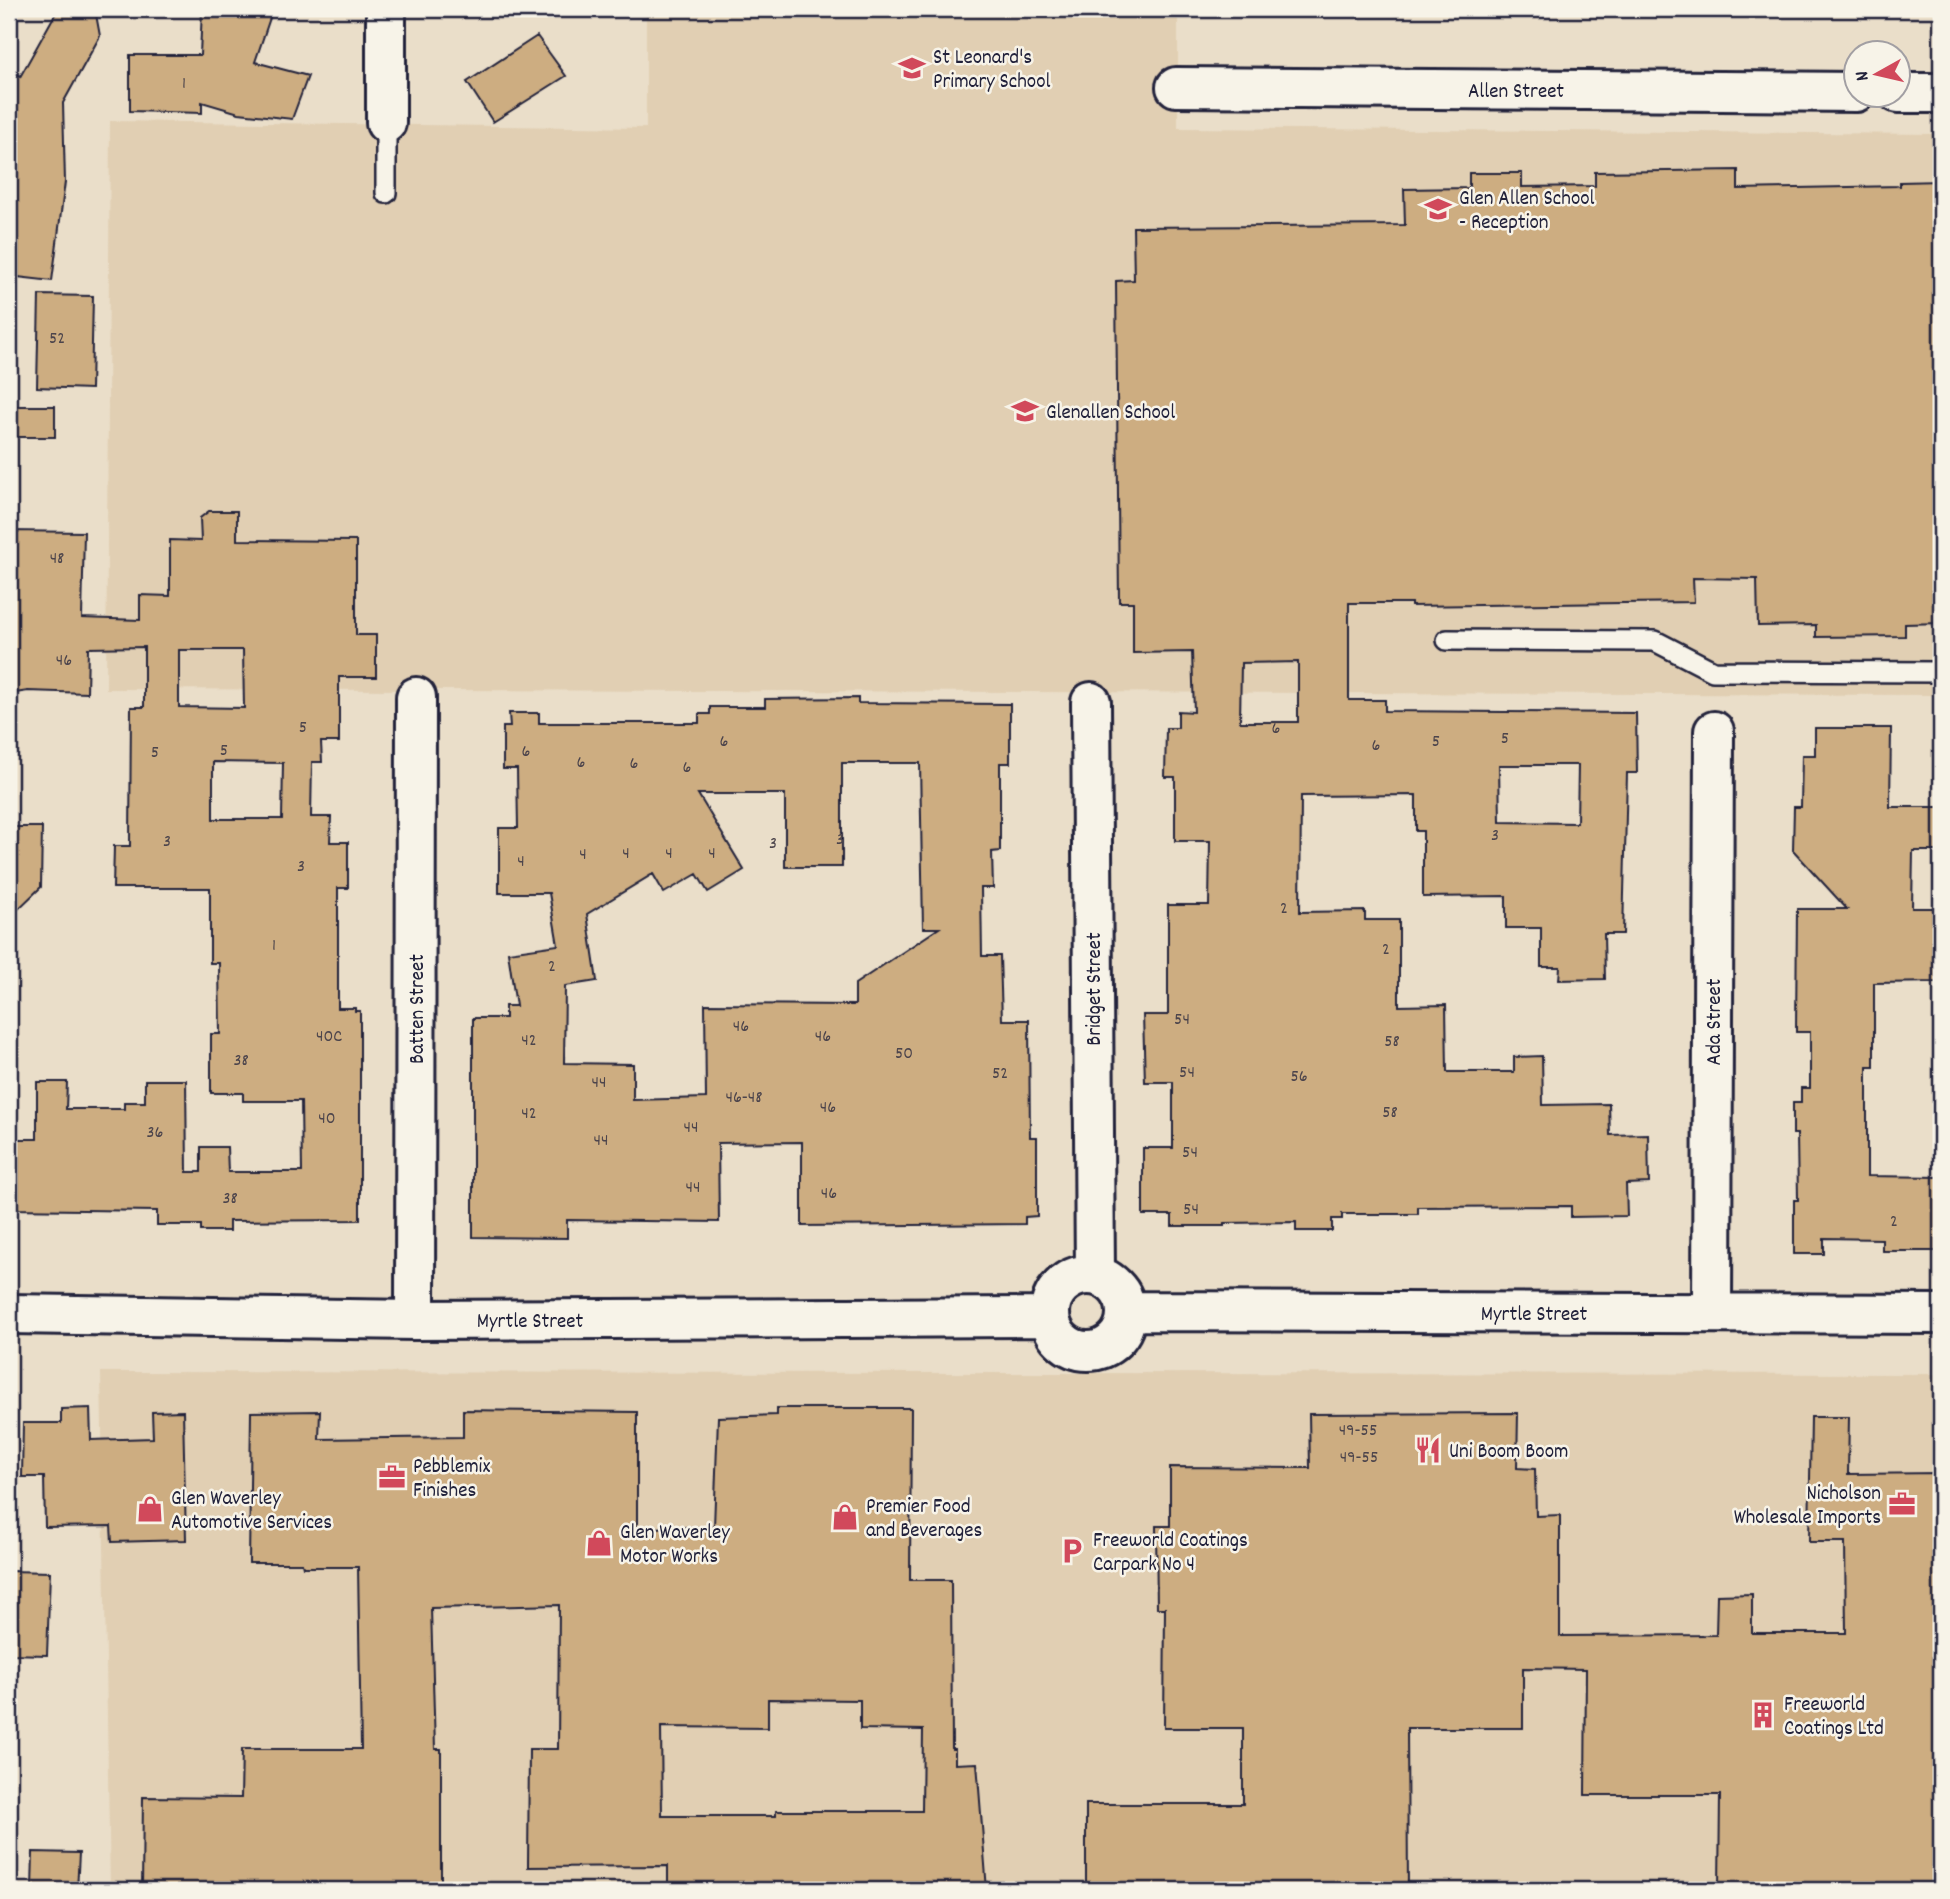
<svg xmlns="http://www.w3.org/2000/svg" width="1950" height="1899" font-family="Dekko,sans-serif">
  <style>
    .built { fill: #e1cfb3 }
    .building { fill: #cdad81; stroke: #22223b; stroke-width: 2; fill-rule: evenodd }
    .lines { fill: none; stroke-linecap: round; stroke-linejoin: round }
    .service-casing { stroke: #22223b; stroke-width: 24 }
    .minor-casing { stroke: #22223b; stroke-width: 44 }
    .service { stroke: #f7f3e8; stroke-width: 19 }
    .minor { stroke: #f7f3e8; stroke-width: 38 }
    .labels { text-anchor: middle; stroke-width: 5; stroke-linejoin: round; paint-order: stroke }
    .number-label { font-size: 18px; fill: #4d454c }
    .poi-label { font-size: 21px; fill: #22223b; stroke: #f7f3e8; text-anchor: start }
    .street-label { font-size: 21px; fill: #22223b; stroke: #f7f3e8 }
  </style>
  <rect width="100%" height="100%" fill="#eadec9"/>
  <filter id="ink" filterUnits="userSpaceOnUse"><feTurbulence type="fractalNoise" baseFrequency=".0143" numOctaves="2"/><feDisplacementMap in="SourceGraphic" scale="14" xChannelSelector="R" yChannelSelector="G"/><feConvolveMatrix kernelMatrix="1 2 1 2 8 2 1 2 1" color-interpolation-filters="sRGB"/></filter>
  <g filter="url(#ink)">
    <path class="built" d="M646,9H1178V128L1941,134V695L106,689L110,121L646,128Z
      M101,1372L1941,1374V1890H110Z"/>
    <path class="building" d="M58,9H95L100,36L63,103L65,182L52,281L9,276V67L20,77Z
      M202,9H273L255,62L308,76L292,119L239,113L202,102V113L130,111V55H200Z
      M537,36L566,76L493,122L467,82Z
      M1738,170V189L1900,186V182L1941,181V623L1905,624V636L1816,637V625L1758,626L1757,579L1693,578L1694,602L1411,606V603H1349V700H1385V711L1636,713L1637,773H1627L1623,934H1604L1605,979L1559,980L1560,967H1541V928H1506V896L1423,897V831H1416V795L1301,796L1300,912L1365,911V920H1399V1006L1446,1005L1447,1072H1514V1057L1542,1056L1543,1105L1609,1104L1610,1135L1648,1134L1649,1183L1626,1184L1627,1216L1571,1217V1206L1418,1207V1214H1342V1219H1332V1231H1296V1222L1224,1223V1226H1172V1215H1143V1148H1173V1082H1145L1143,1015H1168V905H1209L1210,841H1175V777H1165L1166,728H1178V711L1194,712L1192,652L1133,653V602H1119L1116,281L1134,280L1133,227L1405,225L1404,189L1469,188V173H1522V187L1595,186V172ZM1298,662V722H1240L1241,663ZM1499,765H1578L1577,823L1500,822Z
      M39,295L93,296L91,389L37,387Z
      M9,406H55V437H9Z
      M209,511H237V540L356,541V635H376V677H339V742H321L322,762H312L311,817H331L330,842H348V888H338V1008H355V1011H360V1220L229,1221V1231H201V1225H157V1211L9,1209V1139H37V1082H67L66,1109H124V1102H145V1080H186L187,1172H201V1147H227L228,1172H302L301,1101H243V1093H211V1034H220L219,963H210V888H113L114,846H130L131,707H144V647L88,648L87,693L28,691L9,694V531L84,532L82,618L140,620V595L170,596V540L201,541L200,518ZM179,650H243L244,708L179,707ZM213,762L283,763L282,819H213Z
      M858,698V703L1010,704V763H1000V851L992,852L993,888H981L982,956H1000L1002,1020H1029L1030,1137H1037V1216L1025,1217V1224L802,1226V1142L718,1143L719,1222L567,1220V1238L473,1237V1018H505V1006H516L508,952L558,945L549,893H499V828H518L517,769H503V727H510L509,713H539V723H699V714H710V707H765V699ZM842,763H920L923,928H939L855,984V1005L705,1004L706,1098L633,1100V1064L564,1063L565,986L597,981L587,914L653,874L664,893L697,874L708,892L744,870L698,794H785V867H842Z
      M1815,728H1891L1890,807H1941L1940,851H1913L1912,908H1941V982L1874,983V1067H1867V1176L1941,1177V1251H1882V1239L1824,1238V1254H1794V1200H1798L1797,1134H1793V1103H1801V1088H1810V1032H1796L1797,909H1847L1793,850L1794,807H1801L1802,755H1815Z
      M9,827H42L41,887L9,918Z
      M90,1408L91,1440L153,1438L152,1412L183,1411L186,1540L112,1542L111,1526L45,1527L44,1477H22L23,1423H61V1409Z
      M777,1408H911L910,1580H951L952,1749H955V1764L977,1763L987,1890H668V1866L528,1867L529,1749H558L559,1605L431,1608L435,1749H441V1890H142L143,1797L241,1798L242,1749H361L358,1567H303L302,1563H249L251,1412L320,1411L319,1439L463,1437V1410L637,1412V1528L714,1527L718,1417L777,1415ZM768,1699L860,1700V1729L923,1730L922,1811H776V1816H662L661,1727L768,1728Z
      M1518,1413L1517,1468L1535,1469L1536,1516L1560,1515V1636L1716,1635L1717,1595L1752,1594V1633H1846L1845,1542H1809L1811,1417H1849L1848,1474L1941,1473V1890H1719L1720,1795H1585L1586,1669L1523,1668V1728H1407L1408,1890H1086V1804H1243V1728H1164L1165,1608H1157L1156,1526H1170V1467L1310,1468L1309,1414Z
      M9,1571L50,1572L47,1655L9,1654Z
      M33,1852L79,1853L77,1890H32Z"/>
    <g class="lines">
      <g class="service-casing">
        <path id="service" d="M386,123V193
          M1447,640L1655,641L1713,671L1941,672"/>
      </g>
      <g class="minor-casing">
        <path id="minor" d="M1176,87L1856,92
          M1898,93H1941
          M386,123V9
          M1091,702L1095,1275
          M1050 1313a38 38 0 1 1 76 0a38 38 0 1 1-76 0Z
          M1126,1311L1941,1314
          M1712,1313L1714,731
          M9,1314L415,1320L1050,1317
          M415,1320L416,697"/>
      </g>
      <use href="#service" class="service"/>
      <use href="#minor" class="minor"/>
    </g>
  </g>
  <defs>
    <g id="school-bare" transform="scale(2.1)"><path d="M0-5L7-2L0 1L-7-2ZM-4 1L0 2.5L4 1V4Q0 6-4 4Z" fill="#d1495b" stroke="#f7f3e8" stroke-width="2.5" paint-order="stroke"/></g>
    <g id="restaurant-bare" transform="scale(2.1)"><path d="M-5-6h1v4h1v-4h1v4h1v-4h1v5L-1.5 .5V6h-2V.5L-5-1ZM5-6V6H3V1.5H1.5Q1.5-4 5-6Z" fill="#d1495b" stroke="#f7f3e8" stroke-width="2.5" paint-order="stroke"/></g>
    <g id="office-bare" transform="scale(2.1)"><path d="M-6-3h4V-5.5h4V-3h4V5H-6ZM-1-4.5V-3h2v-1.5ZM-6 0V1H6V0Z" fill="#d1495b" stroke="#f7f3e8" stroke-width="2.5" paint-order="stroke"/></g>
    <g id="shop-bare" transform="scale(2.1)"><path d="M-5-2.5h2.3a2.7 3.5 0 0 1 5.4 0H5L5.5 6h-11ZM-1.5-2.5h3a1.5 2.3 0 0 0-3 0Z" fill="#d1495b" stroke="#f7f3e8" stroke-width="2.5" paint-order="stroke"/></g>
    <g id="parking-bare" transform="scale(2.1)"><path d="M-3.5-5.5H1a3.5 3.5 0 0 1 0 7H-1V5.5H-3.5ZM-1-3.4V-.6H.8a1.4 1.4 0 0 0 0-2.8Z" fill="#d1495b" stroke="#f7f3e8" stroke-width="2.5" paint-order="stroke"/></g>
    <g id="building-bare" transform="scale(2.1)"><path d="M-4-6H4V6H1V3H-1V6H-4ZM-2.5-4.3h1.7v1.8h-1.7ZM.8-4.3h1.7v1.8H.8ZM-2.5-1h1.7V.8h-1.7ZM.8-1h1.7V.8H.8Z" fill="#d1495b" stroke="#f7f3e8" stroke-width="2.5" paint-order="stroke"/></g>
  </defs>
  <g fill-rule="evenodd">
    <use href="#school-bare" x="912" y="68"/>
    <use href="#school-bare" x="1438" y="209"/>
    <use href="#school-bare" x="1025" y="411"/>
    <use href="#restaurant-bare" x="1428" y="1450"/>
    <use href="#office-bare" x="392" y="1477"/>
    <use href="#office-bare" x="1902" y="1504"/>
    <use href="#shop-bare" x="150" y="1509"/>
    <use href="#shop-bare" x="845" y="1517"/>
    <use href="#shop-bare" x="599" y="1543"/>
    <use href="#parking-bare" x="1072" y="1551"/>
    <use href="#building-bare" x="1763" y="1715"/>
  </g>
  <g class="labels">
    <g class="number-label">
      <text x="184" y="88">1</text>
      <text x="57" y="343">52</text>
      <text x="57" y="563">48</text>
      <text x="64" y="665">46</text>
      <text x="303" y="732">5</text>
      <text x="1276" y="733">6</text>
      <text x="1505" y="743">5</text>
      <text x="724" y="746">6</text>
      <text x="1436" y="746">5</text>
      <text x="1376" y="750">6</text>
      <text x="224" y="755">5</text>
      <text x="526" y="756">6</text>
      <text x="155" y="757">5</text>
      <text x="581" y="767">6</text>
      <text x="634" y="768">6</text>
      <text x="687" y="772">6</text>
      <text x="1495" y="840">3</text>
      <text x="840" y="844">3</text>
      <text x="167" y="846">3</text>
      <text x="773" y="848">3</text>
      <text x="626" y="858">4</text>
      <text x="669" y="858">4</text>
      <text x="712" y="858">4</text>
      <text x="583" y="859">4</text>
      <text x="521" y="866">4</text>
      <text x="301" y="871">3</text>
      <text x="1284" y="913">2</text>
      <text x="274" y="950">1</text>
      <text x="1386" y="954">2</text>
      <text x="552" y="971">2</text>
      <text x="1182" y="1024">54</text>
      <text x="741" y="1031">46</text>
      <text x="329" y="1041">40C</text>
      <text x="823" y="1041">46</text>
      <text x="529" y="1045">42</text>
      <text x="1392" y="1046">58</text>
      <text x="904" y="1058">50</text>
      <text x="241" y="1065">38</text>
      <text x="1187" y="1077">54</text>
      <text x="1000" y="1078">52</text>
      <text x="1299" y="1081">56</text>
      <text x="599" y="1087">44</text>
      <text x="744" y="1102">46-48</text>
      <text x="828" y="1112">46</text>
      <text x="1390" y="1117">58</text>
      <text x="529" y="1118">42</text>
      <text x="327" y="1123">40</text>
      <text x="691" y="1132">44</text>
      <text x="155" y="1137">36</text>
      <text x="601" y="1145">44</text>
      <text x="1190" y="1157">54</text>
      <text x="693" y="1192">44</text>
      <text x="829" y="1198">46</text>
      <text x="230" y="1203">38</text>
      <text x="1191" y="1214">54</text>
      <text x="1894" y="1226">2</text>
      <text x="1358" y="1435">49-55</text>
      <text x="1359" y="1462">49-55</text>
    </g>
    <g class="poi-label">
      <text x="933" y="63">St Leonard's<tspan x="933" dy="24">Primary School</tspan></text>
      <text x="1459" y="204">Glen Allen School<tspan x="1459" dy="24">- Reception</tspan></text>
      <text x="1046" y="418">Glenallen School</text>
      <text x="1449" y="1457">Uni Boom Boom</text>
      <text x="413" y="1472">Pebblemix<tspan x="413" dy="24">Finishes</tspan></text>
      <text x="1881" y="1499" text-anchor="end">Nicholson<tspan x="1881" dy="24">Wholesale Imports</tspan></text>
      <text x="171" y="1504">Glen Waverley<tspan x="171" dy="24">Automotive Services</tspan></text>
      <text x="866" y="1512">Premier Food<tspan x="866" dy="24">and Beverages</tspan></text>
      <text x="620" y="1538">Glen Waverley<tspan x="620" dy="24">Motor Works</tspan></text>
      <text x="1093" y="1546">Freeworld Coatings<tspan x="1093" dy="24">Carpark No 4</tspan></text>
      <text x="1784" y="1710">Freeworld<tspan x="1784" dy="24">Coatings Ltd</tspan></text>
    </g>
    <g class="street-label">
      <text x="1516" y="97">Allen Street</text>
      <text transform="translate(1093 989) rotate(-90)" y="7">Bridget Street</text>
      <text transform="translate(416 1009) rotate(-90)" y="7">Batten Street</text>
      <text transform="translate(1713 1022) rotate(-90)" y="7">Ada Street</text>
      <text x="1534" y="1320">Myrtle Street</text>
      <text x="530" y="1327">Myrtle Street</text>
    </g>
  </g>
  <rect width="1950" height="1899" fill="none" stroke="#f7f3e8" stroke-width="35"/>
  <rect x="18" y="18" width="1915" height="1864" fill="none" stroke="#22223b" stroke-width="2.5" filter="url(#ink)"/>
  <g transform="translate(1877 74) rotate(262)"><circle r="33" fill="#f7f3e8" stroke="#a29fa3" stroke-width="2"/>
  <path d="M0-5L12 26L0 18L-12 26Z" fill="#d1495b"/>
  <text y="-10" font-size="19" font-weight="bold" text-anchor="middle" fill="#22223b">N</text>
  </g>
</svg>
